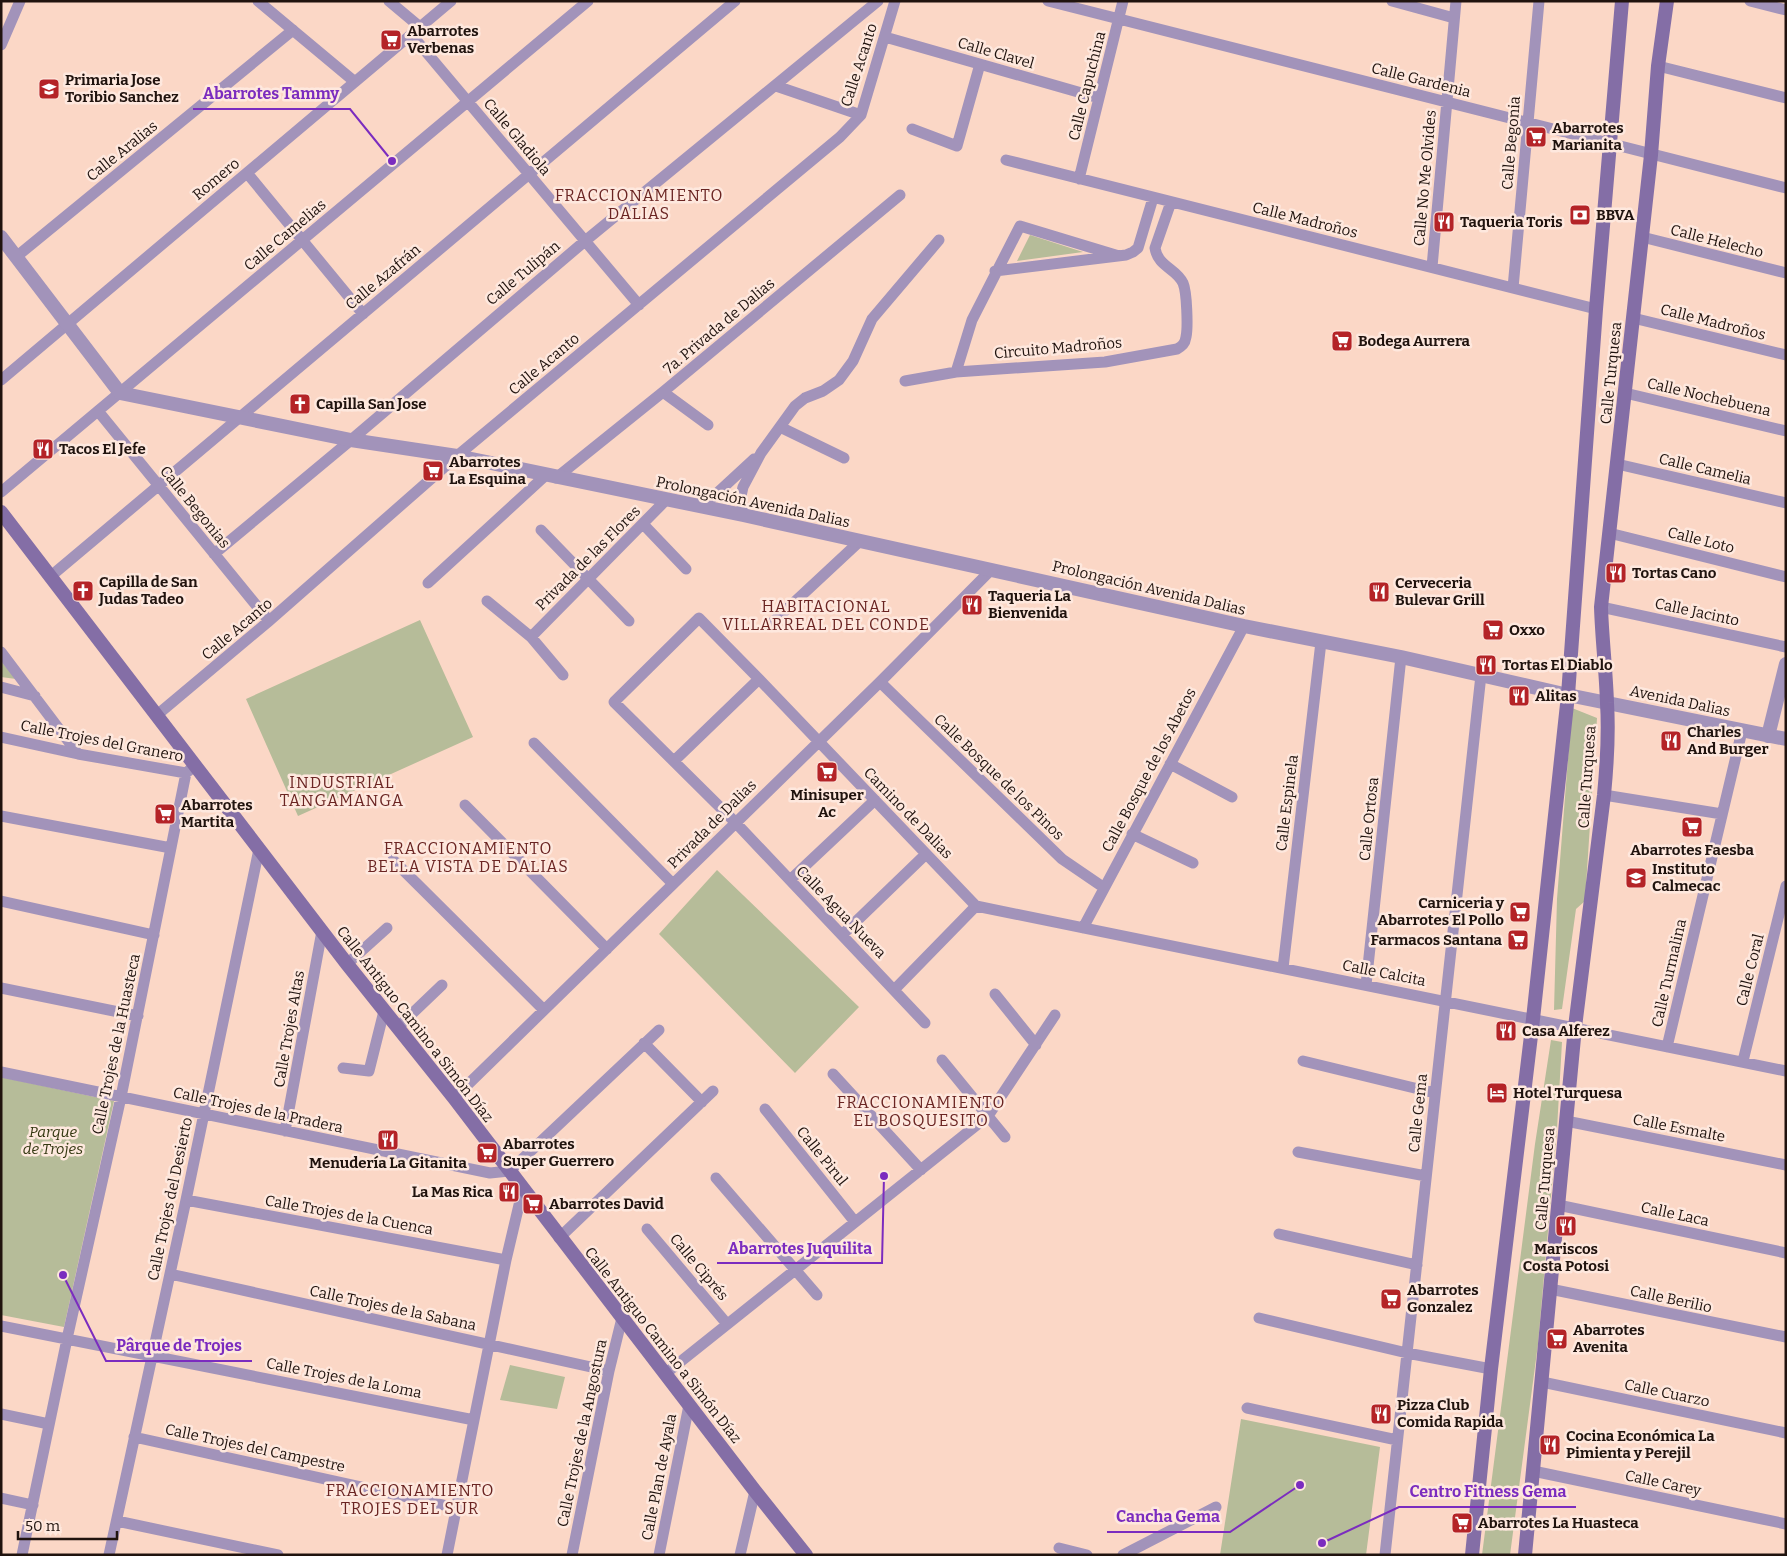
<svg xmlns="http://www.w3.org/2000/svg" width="1787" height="1556" font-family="Bitter,serif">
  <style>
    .green { fill: #b6bc99 }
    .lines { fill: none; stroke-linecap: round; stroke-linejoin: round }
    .minor { stroke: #a293ba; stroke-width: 11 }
    .tertiary { stroke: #a293ba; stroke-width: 14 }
    .secondary { stroke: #846ea6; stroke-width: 14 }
    .labels { text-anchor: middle; stroke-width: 5; stroke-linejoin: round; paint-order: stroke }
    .poi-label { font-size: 15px; font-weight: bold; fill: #20130e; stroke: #fee8de; text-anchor: start }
    .street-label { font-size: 15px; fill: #20130e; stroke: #fee8de }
    .park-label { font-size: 15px; font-style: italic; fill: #333710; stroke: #fee8de }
    .neighbourhood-label { font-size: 16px; letter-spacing: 1px; fill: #6a2422; stroke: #fee8de }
    .leader { fill: none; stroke: #7b2cbf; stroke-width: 2 }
    .callout-dot { fill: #7b2cbf; stroke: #fee8de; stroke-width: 2 }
    .callout-label { font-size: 16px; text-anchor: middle; font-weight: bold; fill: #7b2cbf; stroke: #fee8de; stroke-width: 5; stroke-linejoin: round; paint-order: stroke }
  </style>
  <rect width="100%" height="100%" fill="#fbd7c6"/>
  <path class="green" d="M1030,235L1083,252L1017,261Z
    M420,620L473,737L298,816L246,699Z
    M1,661L16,679L1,677Z
    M1572,708L1597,718L1585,901L1576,909L1562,1009L1554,1010L1557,899Z
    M717,870L859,1007L795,1073L659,934Z
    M1551,1040L1562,1042L1557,1129L1538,1344L1510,1555H1482L1535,1144Z
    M1,1077L114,1101L64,1327L1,1315Z
    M510,1365L565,1377L557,1409L500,1400Z
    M1241,1419L1380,1447L1366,1555H1220Z"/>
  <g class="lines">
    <path class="minor" d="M258,1L355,82
      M389,1L420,27
      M1048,1L1786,188
      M1392,1L1454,18
      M1750,1L1786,10
      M411,34L639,305
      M885,37L1099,98
      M1,45L20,1
      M1658,66L1786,98
      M776,86L861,115
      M912,129L957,146L980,64
      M1006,160L1596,309
      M247,173L363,314
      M1079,179L1123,1
      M1642,237L1786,273
      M16,257L293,30
      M1432,267L1456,1
      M995,271L1126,255L1133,252L1138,248L1153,198
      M1513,288L1539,1
      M1633,318L1786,355
      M956,372L972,320L1020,226L1119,256
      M1,380L451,1
      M905,381L956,372L1105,362L1177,349C1182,346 1185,344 1186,337C1188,328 1187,292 1183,283C1176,268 1158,267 1155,248L1171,202
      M663,392L708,425
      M1625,393L1786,431
      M98,411L269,621
      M780,427L844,458
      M1617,464L1786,503
      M556,478L663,392L900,195
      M1,492L588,1
      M702,507L754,459
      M743,515L741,496L743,487L761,453L795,406L805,398L823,391L839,380L853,361L872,319L939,240
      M643,524L686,569
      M541,530L629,621
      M1609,533L1786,577
      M214,554L351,440L585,241L878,1
      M51,576L735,1
      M428,583L546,475
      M487,601L531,637L563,675
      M1601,607L1786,647
      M773,622L860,541
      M531,637L666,500
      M1,652L78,754
      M880,682L1062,859L1103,887
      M1,687L35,696
      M157,715L269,621L457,456L840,137L861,115L895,1
      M1,737L78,754L186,773L192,768
      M534,743L673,884
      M674,761L759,679
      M1170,764L1232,797
      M1604,795L1722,814
      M465,805L607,949
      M1,816L171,848
      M1132,834L1193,863
      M393,860L544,1010
      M790,880L875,800
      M1,901L154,935
      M976,906L1786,1071
      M1083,928L1244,626
      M842,935L926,854
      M347,964L387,928
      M1283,968L1321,642
      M1366,985L1401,657
      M1,988L138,1016
      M894,990L976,906
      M995,994L1036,1045
      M925,1023L735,822L614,702L699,618L759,679L976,906
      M397,1028L442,985
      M644,1043L702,1102
      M1667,1047L1742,731
      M942,1060L1005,1137
      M1303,1061L1435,1093
      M1743,1061L1786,886
      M343,1068L369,1071L384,1011
      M1,1072L490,1173L509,1171L517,1164L659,1030
      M833,1074L921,1170
      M454,1098L880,682L991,570
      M765,1109L855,1222
      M1566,1121L1786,1165
      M285,1131L322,931
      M1298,1152L1426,1176
      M716,1178L817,1295
      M186,1200L506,1260
      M1558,1205L1786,1253
      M647,1229L727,1324
      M1279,1234L1417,1265
      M559,1238L713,1091
      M170,1274L609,1371
      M1550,1289L1786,1337
      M1259,1318L1407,1353L1491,1369
      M1,1326L474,1420
      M665,1374L988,1116L1055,1015
      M1542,1382L1786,1433
      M1247,1408L1397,1440
      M1,1414L49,1424
      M134,1437L457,1508
      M1533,1471L1786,1524
      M1,1498L33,1505
      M117,1521L278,1555
      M1059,1548L1087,1555
      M22,1555L67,1339L121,1097L186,773
      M109,1555L186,1200L259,849
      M447,1555L506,1260L523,1188
      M572,1555L609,1371L622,1318
      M659,1555L689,1405
      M740,1555L755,1491
      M1123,1555L1216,1507
      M1385,1555L1481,675"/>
    <path class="tertiary" d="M1,237L120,393L351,440L457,456L743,515L1244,626L1401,657L1568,695L1786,739
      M1768,736L1786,664"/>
    <path class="secondary" d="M1,512L347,964L454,1098L755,1491L806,1555
      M1472,1555L1491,1369L1533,1019L1568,695L1596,309L1622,1
      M1525,1555L1575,1027L1604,795C1607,764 1609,734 1607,703C1606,671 1602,639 1601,607L1651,155L1658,66L1667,1"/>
  </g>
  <defs>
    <g id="supermarket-square" transform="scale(1.125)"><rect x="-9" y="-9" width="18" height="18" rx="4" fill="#b42327" stroke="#fee8de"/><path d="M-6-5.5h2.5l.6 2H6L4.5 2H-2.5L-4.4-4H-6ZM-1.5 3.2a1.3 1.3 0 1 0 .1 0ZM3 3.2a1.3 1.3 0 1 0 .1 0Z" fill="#fff"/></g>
    <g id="school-square" transform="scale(1.125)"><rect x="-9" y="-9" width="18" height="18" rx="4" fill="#b42327" stroke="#fee8de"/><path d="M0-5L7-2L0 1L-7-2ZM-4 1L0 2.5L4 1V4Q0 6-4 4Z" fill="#fff"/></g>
    <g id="bank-square" transform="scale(1.125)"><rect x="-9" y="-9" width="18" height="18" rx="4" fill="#b42327" stroke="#fee8de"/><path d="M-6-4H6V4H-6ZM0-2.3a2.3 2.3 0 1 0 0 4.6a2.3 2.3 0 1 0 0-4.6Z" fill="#fff"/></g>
    <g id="restaurant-square" transform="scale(1.125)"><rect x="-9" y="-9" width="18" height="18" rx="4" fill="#b42327" stroke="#fee8de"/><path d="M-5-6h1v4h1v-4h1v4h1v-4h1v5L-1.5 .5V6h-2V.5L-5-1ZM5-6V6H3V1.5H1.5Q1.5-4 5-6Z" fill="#fff"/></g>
    <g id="church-square" transform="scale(1.125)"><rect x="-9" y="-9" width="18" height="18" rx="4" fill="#b42327" stroke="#fee8de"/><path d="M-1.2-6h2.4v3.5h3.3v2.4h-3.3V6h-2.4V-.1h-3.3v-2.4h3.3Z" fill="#fff"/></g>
    <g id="hotel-square" transform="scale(1.125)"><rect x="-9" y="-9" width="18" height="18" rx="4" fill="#b42327" stroke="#fee8de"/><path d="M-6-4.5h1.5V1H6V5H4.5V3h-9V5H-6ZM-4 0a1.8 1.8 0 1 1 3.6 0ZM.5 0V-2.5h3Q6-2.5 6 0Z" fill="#fff"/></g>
  </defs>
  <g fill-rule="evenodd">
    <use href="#supermarket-square" x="391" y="40"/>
    <use href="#school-square" x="49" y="89"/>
    <use href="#supermarket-square" x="1536" y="137"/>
    <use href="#bank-square" x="1580" y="215"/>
    <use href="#restaurant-square" x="1444" y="222"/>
    <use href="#supermarket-square" x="1342" y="341"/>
    <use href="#church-square" x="300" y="404"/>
    <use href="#restaurant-square" x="43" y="449"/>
    <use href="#supermarket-square" x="433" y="471"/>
    <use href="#restaurant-square" x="1616" y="573"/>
    <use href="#church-square" x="83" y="591"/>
    <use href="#restaurant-square" x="1379" y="592"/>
    <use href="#restaurant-square" x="972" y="605"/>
    <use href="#supermarket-square" x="1493" y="630"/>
    <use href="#restaurant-square" x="1486" y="665"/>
    <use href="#restaurant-square" x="1519" y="696"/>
    <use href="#restaurant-square" x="1671" y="741"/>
    <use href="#supermarket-square" x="827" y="772"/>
    <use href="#supermarket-square" x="165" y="814"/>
    <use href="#supermarket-square" x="1692" y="827"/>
    <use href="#school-square" x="1636" y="878"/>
    <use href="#supermarket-square" x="1520" y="912"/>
    <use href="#supermarket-square" x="1518" y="940"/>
    <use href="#restaurant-square" x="1506" y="1031"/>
    <use href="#hotel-square" x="1497" y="1093"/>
    <use href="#restaurant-square" x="388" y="1140"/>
    <use href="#supermarket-square" x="487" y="1153"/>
    <use href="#restaurant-square" x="509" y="1192"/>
    <use href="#supermarket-square" x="533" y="1204"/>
    <use href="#restaurant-square" x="1566" y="1226"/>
    <use href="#supermarket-square" x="1391" y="1299"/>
    <use href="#supermarket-square" x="1557" y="1339"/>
    <use href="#restaurant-square" x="1381" y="1414"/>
    <use href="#restaurant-square" x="1550" y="1445"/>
    <use href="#supermarket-square" x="1462" y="1523"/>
  </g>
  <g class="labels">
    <g class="poi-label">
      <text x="407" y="36">Abarrotes<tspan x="407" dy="17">Verbenas</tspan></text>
      <text x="65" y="85">Primaria Jose<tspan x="65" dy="17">Toribio Sanchez</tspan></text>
      <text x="1552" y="133">Abarrotes<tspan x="1552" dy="17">Marianita</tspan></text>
      <text x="1596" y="220">BBVA</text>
      <text x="1460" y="227">Taqueria Toris</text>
      <text x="1358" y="346">Bodega Aurrera</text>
      <text x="316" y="409">Capilla San Jose</text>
      <text x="59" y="454">Tacos El Jefe</text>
      <text x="449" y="467">Abarrotes<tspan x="449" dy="17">La Esquina</tspan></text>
      <text x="1632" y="578">Tortas Cano</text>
      <text x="99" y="587">Capilla de San<tspan x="99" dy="17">Judas Tadeo</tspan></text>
      <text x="1395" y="588">Cerveceria<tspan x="1395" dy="17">Bulevar Grill</tspan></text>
      <text x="988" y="601">Taqueria La<tspan x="988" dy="17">Bienvenida</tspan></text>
      <text x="1509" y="635">Oxxo</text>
      <text x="1502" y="670">Tortas El Diablo</text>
      <text x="1535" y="701">Alitas</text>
      <text x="1687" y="737">Charles<tspan x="1687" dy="17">And Burger</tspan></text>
      <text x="827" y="800" text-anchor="middle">Minisuper<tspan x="827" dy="17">Ac</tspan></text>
      <text x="181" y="810">Abarrotes<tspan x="181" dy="17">Martita</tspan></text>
      <text x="1692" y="855" text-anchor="middle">Abarrotes Faesba</text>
      <text x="1652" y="874">Instituto<tspan x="1652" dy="17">Calmecac</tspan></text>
      <text x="1504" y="908" text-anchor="end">Carniceria y<tspan x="1504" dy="17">Abarrotes El Pollo</tspan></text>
      <text x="1502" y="945" text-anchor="end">Farmacos Santana</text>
      <text x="1522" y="1036">Casa Alferez</text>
      <text x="1513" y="1098">Hotel Turquesa</text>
      <text x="503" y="1149">Abarrotes<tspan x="503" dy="17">Super Guerrero</tspan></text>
      <text x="388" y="1168" text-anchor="middle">Menudería La Gitanita</text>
      <text x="493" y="1197" text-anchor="end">La Mas Rica</text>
      <text x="549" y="1209">Abarrotes David</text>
      <text x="1566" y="1254" text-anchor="middle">Mariscos<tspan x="1566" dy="17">Costa Potosi</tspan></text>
      <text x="1407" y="1295">Abarrotes<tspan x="1407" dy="17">Gonzalez</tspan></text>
      <text x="1573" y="1335">Abarrotes<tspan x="1573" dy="17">Avenita</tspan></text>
      <text x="1397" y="1410">Pizza Club<tspan x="1397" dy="17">Comida Rapida</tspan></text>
      <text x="1566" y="1441">Cocina Económica La<tspan x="1566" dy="17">Pimienta y Perejil</tspan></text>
      <text x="1478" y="1528">Abarrotes La Huasteca</text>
    </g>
    <g class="street-label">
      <text transform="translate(996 53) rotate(16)" y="5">Calle Clavel</text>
      <text transform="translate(859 65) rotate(-72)" y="5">Calle Acanto</text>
      <text transform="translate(1421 80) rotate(14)" y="5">Calle Gardenia</text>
      <text transform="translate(1087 86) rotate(-76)" y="5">Calle Capuchina</text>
      <text transform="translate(517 137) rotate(50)" y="5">Calle Gladiola</text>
      <text transform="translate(1511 143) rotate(-85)" y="5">Calle Begonia</text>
      <text transform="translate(122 151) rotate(-39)" y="5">Calle Aralias</text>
      <text transform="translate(1425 178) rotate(-85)" y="5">Calle No Me Olvides</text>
      <text transform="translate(216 179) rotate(-40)" y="5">Romero</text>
      <text transform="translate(1305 220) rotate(14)" y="5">Calle Madroños</text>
      <text transform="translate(285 235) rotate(-40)" y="5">Calle Camelias</text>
      <text transform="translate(1717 241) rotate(14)" y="5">Calle Helecho</text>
      <text transform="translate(523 273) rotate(-40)" y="5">Calle Tulipán</text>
      <text transform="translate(383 277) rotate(-40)" y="5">Calle Azafrán</text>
      <text transform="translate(1713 322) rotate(14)" y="5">Calle Madroños</text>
      <text transform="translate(719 326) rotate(-40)" y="5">7a. Privada de Dalias</text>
      <text transform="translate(1058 348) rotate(-5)" y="5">Circuito Madroños</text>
      <text transform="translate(544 364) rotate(-40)" y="5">Calle Acanto</text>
      <text transform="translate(1611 373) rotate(-84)" y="5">Calle Turquesa</text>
      <text transform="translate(1709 397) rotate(13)" y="5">Calle Nochebuena</text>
      <text transform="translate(1705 469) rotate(13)" y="5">Calle Camelia</text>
      <text transform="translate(753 502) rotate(12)" y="5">Prolongación Avenida Dalias</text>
      <text transform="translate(195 507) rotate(51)" y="5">Calle Begonias</text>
      <text transform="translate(1701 540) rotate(14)" y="5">Calle Loto</text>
      <text transform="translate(588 558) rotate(-45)" y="5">Privada de las Flores</text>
      <text transform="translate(1149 588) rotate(13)" y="5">Prolongación Avenida Dalias</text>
      <text transform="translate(1697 612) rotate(12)" y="5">Calle Jacinto</text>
      <text transform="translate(237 629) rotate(-40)" y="5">Calle Acanto</text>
      <text transform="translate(1680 701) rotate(12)" y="5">Avenida Dalias</text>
      <text transform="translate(102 741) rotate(11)" y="5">Calle Trojes del Granero</text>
      <text transform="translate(1149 770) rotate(-62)" y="5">Calle Bosque de los Abetos</text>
      <text transform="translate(999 777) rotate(44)" y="5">Calle Bosque de los Pinos</text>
      <text transform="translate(1587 777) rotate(-86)" y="5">Calle Turquesa</text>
      <text transform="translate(1287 803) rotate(-83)" y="5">Calle Espinela</text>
      <text transform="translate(908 813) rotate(46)" y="5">Camino de Dalias</text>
      <text transform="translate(1369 819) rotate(-84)" y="5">Calle Ortosa</text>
      <text transform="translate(712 824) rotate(-45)" y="5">Privada de Dalias</text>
      <text transform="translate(841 912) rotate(46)" y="5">Calle Agua Nueva</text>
      <text transform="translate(1750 970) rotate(-76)" y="5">Calle Coral</text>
      <text transform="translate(1384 973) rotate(11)" y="5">Calle Calcita</text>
      <text transform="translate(1669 973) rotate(-77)" y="5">Calle Turmalina</text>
      <text transform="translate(415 1024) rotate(52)" y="5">Calle Antiguo Camino a Simón Díaz</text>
      <text transform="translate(289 1029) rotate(-80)" y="5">Calle Trojes Altas</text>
      <text transform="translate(116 1044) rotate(-78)" y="5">Calle Trojes de la Huasteca</text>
      <text transform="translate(258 1110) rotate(12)" y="5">Calle Trojes de la Pradera</text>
      <text transform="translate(1418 1113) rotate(-84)" y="5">Calle Gema</text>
      <text transform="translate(1679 1128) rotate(11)" y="5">Calle Esmalte</text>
      <text transform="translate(822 1156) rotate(51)" y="5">Calle Pirul</text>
      <text transform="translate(1545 1179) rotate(-85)" y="5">Calle Turquesa</text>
      <text transform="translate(170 1199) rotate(-78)" y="5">Calle Trojes del Desierto</text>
      <text transform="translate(1675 1214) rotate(12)" y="5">Calle Laca</text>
      <text transform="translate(349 1215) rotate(10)" y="5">Calle Trojes de la Cuenca</text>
      <text transform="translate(699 1267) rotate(50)" y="5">Calle Ciprés</text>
      <text transform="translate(1671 1299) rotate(12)" y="5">Calle Berilio</text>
      <text transform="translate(393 1308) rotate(12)" y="5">Calle Trojes de la Sabana</text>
      <text transform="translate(663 1345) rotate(52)" y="5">Calle Antiguo Camino a Simón Díaz</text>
      <text transform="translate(344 1378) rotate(11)" y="5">Calle Trojes de la Loma</text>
      <text transform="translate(1667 1393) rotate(12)" y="5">Calle Cuarzo</text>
      <text transform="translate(582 1433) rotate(-78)" y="5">Calle Trojes de la Angostura</text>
      <text transform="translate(255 1448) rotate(12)" y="5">Calle Trojes del Campestre</text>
      <text transform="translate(659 1477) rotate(-79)" y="5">Calle Plan de Ayala</text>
      <text transform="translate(1663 1483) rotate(12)" y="5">Calle Carey</text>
    </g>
    <g class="park-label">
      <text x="53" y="1137">Parque<tspan x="53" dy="17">de Trojes</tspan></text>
    </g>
    <g class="neighbourhood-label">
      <text x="639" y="201">FRACCIONAMIENTO<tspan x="639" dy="18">DALIAS</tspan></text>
      <text x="826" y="612">HABITACIONAL<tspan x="826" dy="18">VILLARREAL DEL CONDE</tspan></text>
      <text x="342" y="788">INDUSTRIAL<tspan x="342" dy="18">TANGAMANGA</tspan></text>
      <text x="468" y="854">FRACCIONAMIENTO<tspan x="468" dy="18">BELLA VISTA DE DALIAS</tspan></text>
      <text x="921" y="1108">FRACCIONAMIENTO<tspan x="921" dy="18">EL BOSQUESITO</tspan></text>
      <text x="410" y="1496">FRACCIONAMIENTO<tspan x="410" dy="18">TROJES DEL SUR</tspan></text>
    </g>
  </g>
  <path class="leader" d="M392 161L350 109H193M884 1176L882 1263H717M63 1275L106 1361H252M1322 1543L1399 1507H1576M1300 1485L1230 1532H1107"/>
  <g class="callout-dot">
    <circle cx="392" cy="161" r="5"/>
    <circle cx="884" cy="1176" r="5"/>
    <circle cx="63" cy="1275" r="5"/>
    <circle cx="1322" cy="1543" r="5"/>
    <circle cx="1300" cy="1485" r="5"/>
  </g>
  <g class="callout-label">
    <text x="271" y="99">Abarrotes Tammy</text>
    <text x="800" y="1254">Abarrotes Juquilita</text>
    <text x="179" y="1351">Pârque de Trojes</text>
    <text x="1488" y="1497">Centro Fitness Gema</text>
    <text x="1168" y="1522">Cancha Gema</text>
  </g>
  <rect width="1787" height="1556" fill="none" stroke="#20130e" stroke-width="5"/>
  <path d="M18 1531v8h99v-8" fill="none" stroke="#20130e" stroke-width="2.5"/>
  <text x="25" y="1531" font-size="15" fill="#20130e" stroke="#fee8de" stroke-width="4" paint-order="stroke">50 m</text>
</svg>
